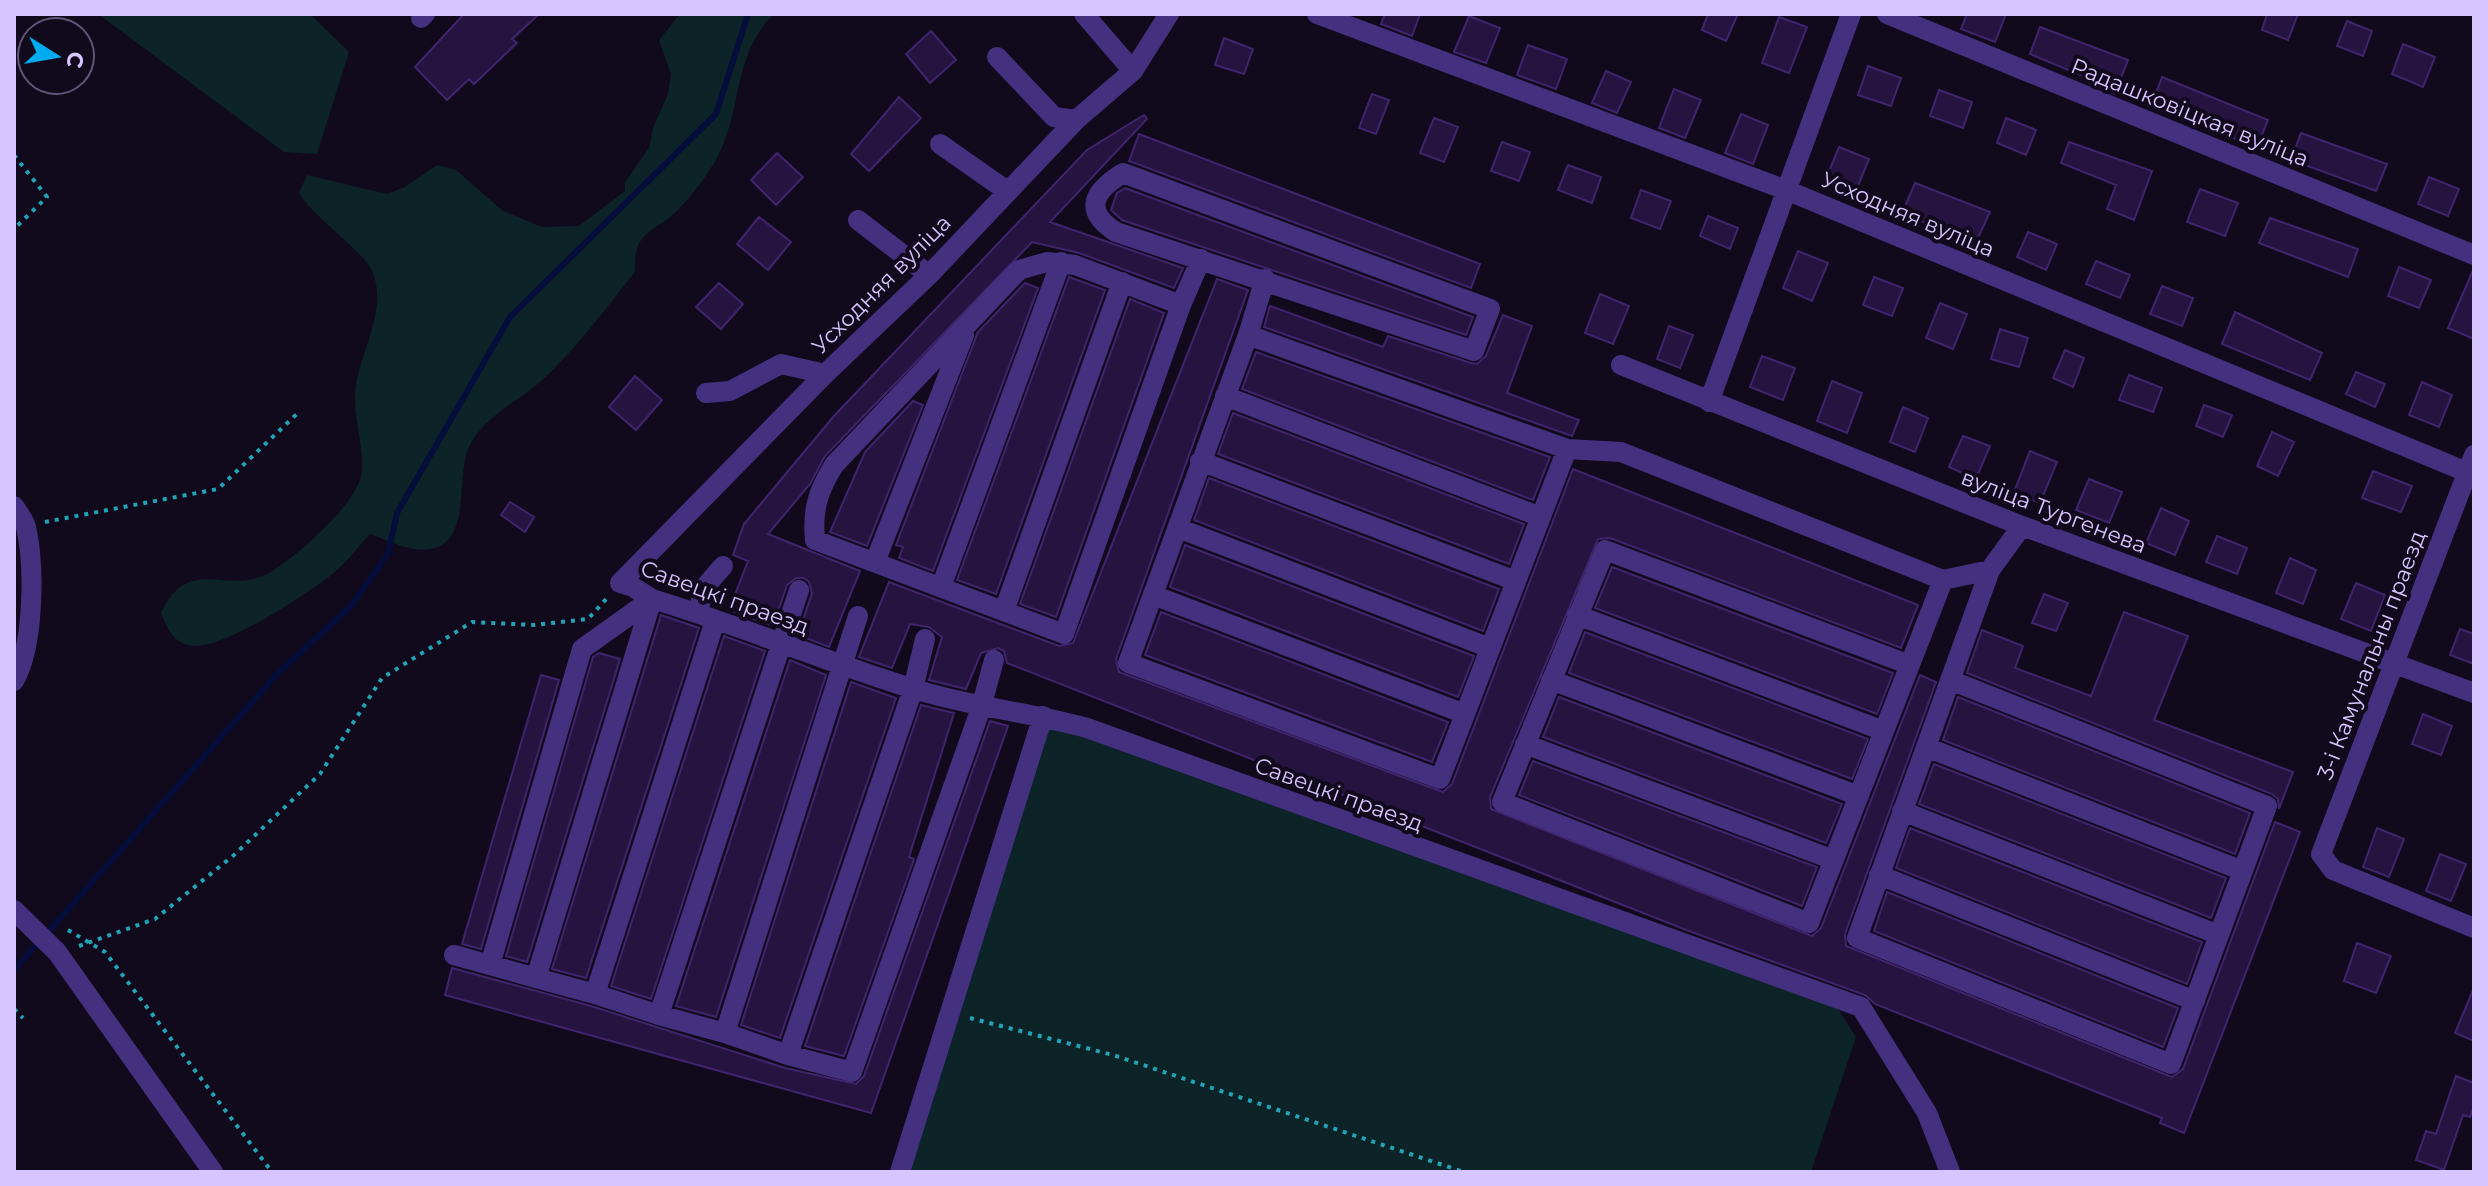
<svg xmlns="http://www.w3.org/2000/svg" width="2488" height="1186" viewBox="0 0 2488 1186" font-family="Montserrat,sans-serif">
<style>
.green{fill:#0c2327}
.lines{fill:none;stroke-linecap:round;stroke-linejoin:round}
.stream{stroke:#050e3b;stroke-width:6}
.building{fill:#25143f;stroke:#40246d;stroke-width:2}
.path{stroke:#23a3b6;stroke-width:4;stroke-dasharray:4 6;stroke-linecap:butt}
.minor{stroke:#433180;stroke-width:20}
.labels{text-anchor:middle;stroke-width:8;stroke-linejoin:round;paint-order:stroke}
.street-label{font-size:22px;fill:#d7c5ff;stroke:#110a1d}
</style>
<rect width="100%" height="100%" fill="#110a1d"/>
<path class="green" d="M 98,14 L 310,14 L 349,52 L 317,154 L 284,152 Z
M 680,14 L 774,14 C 733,53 743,107 718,156 C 709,173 691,197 677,211 C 652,234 633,231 635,272 C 605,309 575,351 539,383 C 515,403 481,419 468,449 C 457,477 469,531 440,546 C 417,557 392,541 370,534 C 356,549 343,567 326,579 C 301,597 217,654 188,645 C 172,641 167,627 161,613 C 190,552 228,598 271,572 C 297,556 361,501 362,470 C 364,442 351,412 356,385 C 362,348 387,311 373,273 C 366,253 315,219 299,193 L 307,175 L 387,194 L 405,187 L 437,165 L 456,170 L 503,211 L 542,227 L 579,226 L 625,191 L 625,182 L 649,148 L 653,128 L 668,94 L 671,74 L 659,40 Z
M 1049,725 L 1838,1009 L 1856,1037 L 1811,1172 L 908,1172 Z"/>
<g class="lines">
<path class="stream" d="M 14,970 L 278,673 L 351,606 L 388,554 L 397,513 L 510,317 L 716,114 L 748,14"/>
</g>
<path class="building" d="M 464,14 L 539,14 L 512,39 L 517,43 L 474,84 L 469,79 L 447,100 L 415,67 Z
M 1385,14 L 1420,14 L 1412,36 L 1381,24 Z
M 1708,14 L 1738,14 L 1726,41 L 1702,30 Z
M 1967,14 L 2006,14 L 1995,42 L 1961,29 Z
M 2267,14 L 2298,14 L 2288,40 L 2262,30 Z
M 1469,16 L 1500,28 L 1486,63 L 1454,52 Z
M 1779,17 L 1807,27 L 1789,73 L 1762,63 Z
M 2347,21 L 2372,31 L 2363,56 L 2337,46 Z
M 2040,27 L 2128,60 L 2115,94 L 2089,83 L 2090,79 L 2030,54 Z
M 931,31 L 956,60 L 930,83 L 906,54 Z
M 1224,38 L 1253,49 L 1244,74 L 1215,65 Z
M 2403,44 L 2435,57 L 2423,87 L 2392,74 Z
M 1528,45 L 1567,59 L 1556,89 L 1517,75 Z
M 1868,66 L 1901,78 L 1891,106 L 1858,95 Z
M 1606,71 L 1631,82 L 1617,113 L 1592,103 Z
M 2162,77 L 2268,120 L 2257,147 L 2151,107 Z
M 1674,89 L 1701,100 L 1685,138 L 1659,128 Z
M 1939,90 L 1972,102 L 1963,128 L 1930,116 Z
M 1372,94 L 1389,100 L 1376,134 L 1359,128 Z
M 899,97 L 921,118 L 869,171 L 851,154 Z
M 1741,114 L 1768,125 L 1753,164 L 1725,153 Z
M 1144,115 L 1147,119 L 1050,222 L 1183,268 L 1174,288 L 1079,253 L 1032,242 L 825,456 L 810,484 L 768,534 L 860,571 L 829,647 L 798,635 L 812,593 L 809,582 L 804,578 L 796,578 L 787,585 L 773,626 L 729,610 L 748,561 L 733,555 L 744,524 L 834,416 L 1087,150 Z
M 1434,118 L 1458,127 L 1444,162 L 1420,153 Z
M 2006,118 L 2036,130 L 2026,155 L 1997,143 Z
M 2301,133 L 2387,164 L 2376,191 L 2291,160 Z
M 1139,134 L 1480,264 L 1471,288 L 1129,161 Z
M 1502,142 L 1530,152 L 1519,181 L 1491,171 Z
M 2069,142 L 2152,171 L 2134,220 L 2107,209 L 2116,185 L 2061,163 Z
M 1839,147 L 1869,159 L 1855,193 L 1825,181 Z
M 777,153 L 803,177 L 776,205 L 751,180 Z
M 1568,165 L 1601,177 L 1592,203 L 1558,190 Z
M 2429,177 L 2459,189 L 2448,216 L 2418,204 Z
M 1915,183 L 1990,212 L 1972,251 L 1946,240 L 1948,233 L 1902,213 Z
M 1125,188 L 1473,317 L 1466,335 L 1122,220 L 1111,210 L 1117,193 Z
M 2200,189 L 2238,203 L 2225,236 L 2187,222 Z
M 1641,190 L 1671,201 L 1660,229 L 1631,218 Z
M 1708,216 L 1738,228 L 1730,249 L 1700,236 Z
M 759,217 L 791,242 L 768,270 L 737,244 Z
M 2270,218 L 2358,249 L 2348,277 L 2259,243 Z
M 2028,232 L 2057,244 L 2046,270 L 2017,257 Z
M 1798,251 L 1828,263 L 1812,301 L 1783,288 Z
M 2096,261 L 2130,275 L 2120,298 L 2086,284 Z
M 2399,267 L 2431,280 L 2419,308 L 2388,296 Z
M 2474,268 L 2474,339 L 2448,328 Z
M 1069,277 L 1105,290 L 996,594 L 957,580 Z
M 1874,277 L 1903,288 L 1892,316 L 1863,305 Z
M 1217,279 L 1248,290 L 1116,659 L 1119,672 L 1443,792 L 1452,784 L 1573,469 L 1918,605 L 1901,648 L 1610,538 L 1598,539 L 1490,797 L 1491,809 L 1812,936 L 1821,928 L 1920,675 L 1936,682 L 1845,934 L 1846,946 L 2172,1077 L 2183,1069 L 2275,822 L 2300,832 L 2184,1133 L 2160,1123 L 2162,1118 L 1875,1004 L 1865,995 L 1689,931 L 1007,663 L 1004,651 L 998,648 L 981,653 L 966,689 L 929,680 L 942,637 L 929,627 L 910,624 L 892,668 L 859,657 L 889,582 L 1059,646 L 1073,643 Z
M 719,283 L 743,304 L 721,329 L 696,307 Z
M 1025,283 L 1038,288 L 933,571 L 899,558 L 903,547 L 896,545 L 978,332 Z
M 2162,286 L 2193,298 L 2182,326 L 2150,314 Z
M 1600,294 L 1629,306 L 1613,344 L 1585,333 Z
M 1130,299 L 1164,313 L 1056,617 L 1020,604 Z
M 1940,303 L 1967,314 L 1953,349 L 1926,338 Z
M 1270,306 L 1383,347 L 1388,336 L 1471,363 L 1477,364 L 1486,356 L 1503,315 L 1532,326 L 1507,393 L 1579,420 L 1572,436 L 1264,327 Z
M 2235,312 L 2322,353 L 2310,380 L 2222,344 Z
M 1669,326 L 1693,335 L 1680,368 L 1657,359 Z
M 2000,329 L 2028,338 L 2019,367 L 1991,359 Z
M 2065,350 L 2084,358 L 2073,387 L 2053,378 Z
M 1256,352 L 1550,457 L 1533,500 L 1242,389 Z
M 1762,356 L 1795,368 L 1783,400 L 1750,387 Z
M 2356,372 L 2385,384 L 2375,407 L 2346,394 Z
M 2129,375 L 2162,388 L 2153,412 L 2119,400 Z
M 635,376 L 662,400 L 636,430 L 609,407 Z
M 1832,381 L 1862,393 L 1847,433 L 1817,421 Z
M 2422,382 L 2452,395 L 2439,427 L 2409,415 Z
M 913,401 L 923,405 L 867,546 L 830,532 L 865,452 Z
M 2204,405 L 2232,415 L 2223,437 L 2196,426 Z
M 1903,407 L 1928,418 L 1915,452 L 1890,442 Z
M 1233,413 L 1524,524 L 1509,564 L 1218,454 Z
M 2272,432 L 2294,442 L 2278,476 L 2257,466 Z
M 1963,436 L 1990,446 L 1976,479 L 1949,467 Z
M 2030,451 L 2057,462 L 2040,503 L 2014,492 Z
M 2373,471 L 2412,486 L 2401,512 L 2362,498 Z
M 1209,478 L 1499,589 L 1483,631 L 1194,520 Z
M 2089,479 L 2122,492 L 2109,523 L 2076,510 Z
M 510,502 L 534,517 L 525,532 L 501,515 Z
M 2161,508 L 2189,521 L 2175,555 L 2146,543 Z
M 2217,536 L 2247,548 L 2237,574 L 2206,562 Z
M 1185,545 L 1474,656 L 1458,697 L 1170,587 Z
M 2290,558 L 2316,570 L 2303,604 L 2276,593 Z
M 1612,567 L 1893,673 L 1877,714 L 1595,608 Z
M 2356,583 L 2385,595 L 2371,631 L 2341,619 Z
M 2044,594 L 2068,603 L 2056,631 L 2032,623 Z
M 1161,612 L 1448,722 L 1432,762 L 1145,655 Z
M 2124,612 L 2188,636 L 2154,720 L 2293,772 L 2279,809 L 2278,799 L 2272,794 L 1967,673 L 1982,630 L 2023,646 L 2015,668 L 2091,696 Z
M 661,615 L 699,628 L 586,978 L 552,969 Z
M 2460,629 L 2474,634 L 2474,664 L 2450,655 Z
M 1585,632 L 1868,739 L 1852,779 L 1569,673 Z
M 724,636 L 765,651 L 651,999 L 611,986 Z
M 599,653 L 620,659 L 527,962 L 506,956 L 593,657 Z
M 790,660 L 826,675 L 716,1017 L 676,1006 Z
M 541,675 L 559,680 L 481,949 L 462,944 Z
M 851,682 L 896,698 L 780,1038 L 741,1025 Z
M 1559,697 L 1842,804 L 1826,843 L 1543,737 Z
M 1958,697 L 2250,813 L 2235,854 L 1943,740 Z
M 921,705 L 954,713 L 909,857 L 914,859 L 844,1056 L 805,1046 Z
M 2423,714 L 2452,726 L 2441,755 L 2412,744 Z
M 990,721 L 1008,726 L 871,1113 L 445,995 L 452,968 L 591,1006 L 785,1068 L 856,1084 L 864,1076 Z
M 1533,761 L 1817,867 L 1802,906 L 1519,795 Z
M 1934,764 L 2226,878 L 2211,918 L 1919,804 Z
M 1910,828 L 2202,942 L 2187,984 L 1896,868 Z
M 2377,828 L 2404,839 L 2389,877 L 2363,867 Z
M 2440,854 L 2466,864 L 2451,901 L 2426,891 Z
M 1887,892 L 2178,1008 L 2163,1047 L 1874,931 Z
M 2357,943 L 2391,956 L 2376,993 L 2344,981 Z
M 2474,988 L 2474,1041 L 2455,1033 Z
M 2456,1076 L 2474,1083 L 2474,1107 L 2470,1117 L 2463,1115 L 2444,1170 L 2416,1160 L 2426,1131 L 2436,1134 Z"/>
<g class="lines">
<path class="path" d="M 14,155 L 47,197 L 14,229
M 45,522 L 218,489 L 300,411
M 68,930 L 105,952 L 272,1172
M 79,946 L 155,919 L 234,855 L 320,774 L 382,678 L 472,622 L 534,625 L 588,619 L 608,597
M 14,1009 L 23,1018
M 970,1018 L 1113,1055 L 1464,1172"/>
<path class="minor" d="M 1084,14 L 1133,71
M 1317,14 L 1786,190 L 2474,475
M 1887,14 L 2474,255
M 421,18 L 425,14
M 997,57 L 1054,117 L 1076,120
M 940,144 L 1007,191
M 1123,173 L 1490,309 L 1474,351 L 1116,232 C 1082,210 1094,191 1123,173 Z
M 858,220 L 929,275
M 1181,305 L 1075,265 L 1047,262 L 1019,270 L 834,465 C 818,491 812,510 815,540 L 1064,634 L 1181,305 L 1201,259
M 1248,335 L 1265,279
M 1621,365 L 2022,526 L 2474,693
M 706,393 L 730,391 L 781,364 L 825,374
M 1225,396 L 1541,517
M 1709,402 L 1851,14
M 1567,449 L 1440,779 L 1128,663 L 1248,335 L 1567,449 L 1621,452 L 1943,580
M 2474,455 L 2321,854 L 2333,870 L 2474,928
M 1200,461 L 1516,581
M 14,506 C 18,512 24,520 26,527 C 35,567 34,647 14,681
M 1178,528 L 1490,648
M 875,562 L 964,335
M 620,583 L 633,587 L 652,599 C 740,625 826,662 914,689 C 971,707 1029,712 1087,728 L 1861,1007 L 1927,1113 L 1950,1172
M 620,583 L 825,374 L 929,275 L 1076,120 L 1133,71 L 1169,14
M 941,587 L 1061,262
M 1153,595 L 1465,714
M 1004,611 L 1122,282
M 698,612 L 704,588 L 723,566
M 1577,615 L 1884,731
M 858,616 L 725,1033 L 788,1055 L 852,1072 L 981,708 L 994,660
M 1910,665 L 1605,550 L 1502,802 L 1809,923 C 1854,809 1899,695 1943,580 L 1990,570 L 2022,526
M 1551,680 L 1859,796
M 1950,680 L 2267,806 L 2171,1064 L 1857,938 L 1990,570
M 1525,744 L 1834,860
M 1926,747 L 2243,871
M 1902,811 L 2219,935
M 1879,875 L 2195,1001
M 14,910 L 57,952 L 213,1172
M 454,955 L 536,978
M 490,965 L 582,649 L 652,599
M 595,994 L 536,978 L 652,599
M 659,1015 L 595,994 L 715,621
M 725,1033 L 659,1015 L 799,590
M 788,1055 L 913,689 L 925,639
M 900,1172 L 1043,716"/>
</g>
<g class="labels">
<g class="street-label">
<text transform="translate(2190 112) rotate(22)" y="8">Радашковіцкая вуліца</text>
<text transform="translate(1908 214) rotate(23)" y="8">Усходняя вуліца</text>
<text transform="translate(881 284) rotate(-45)" y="8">Усходняя вуліца</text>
<text transform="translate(2054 511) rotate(21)" y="8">вуліца Тургенева</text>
<text transform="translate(725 597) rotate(20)" y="8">Савецкі праезд</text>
<text transform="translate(2371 655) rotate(-69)" y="8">3-і Камунальны праезд</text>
<text transform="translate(1339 794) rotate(20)" y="8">Савецкі праезд</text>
</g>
</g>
<rect width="2488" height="1186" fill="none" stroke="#d7c5ff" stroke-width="32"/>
<g transform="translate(56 56) rotate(101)"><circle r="38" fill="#110a1d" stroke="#605577" stroke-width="2"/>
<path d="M0-6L14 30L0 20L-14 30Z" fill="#00abf0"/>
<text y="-12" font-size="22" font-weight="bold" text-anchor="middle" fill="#d7c5ff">С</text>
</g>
</svg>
